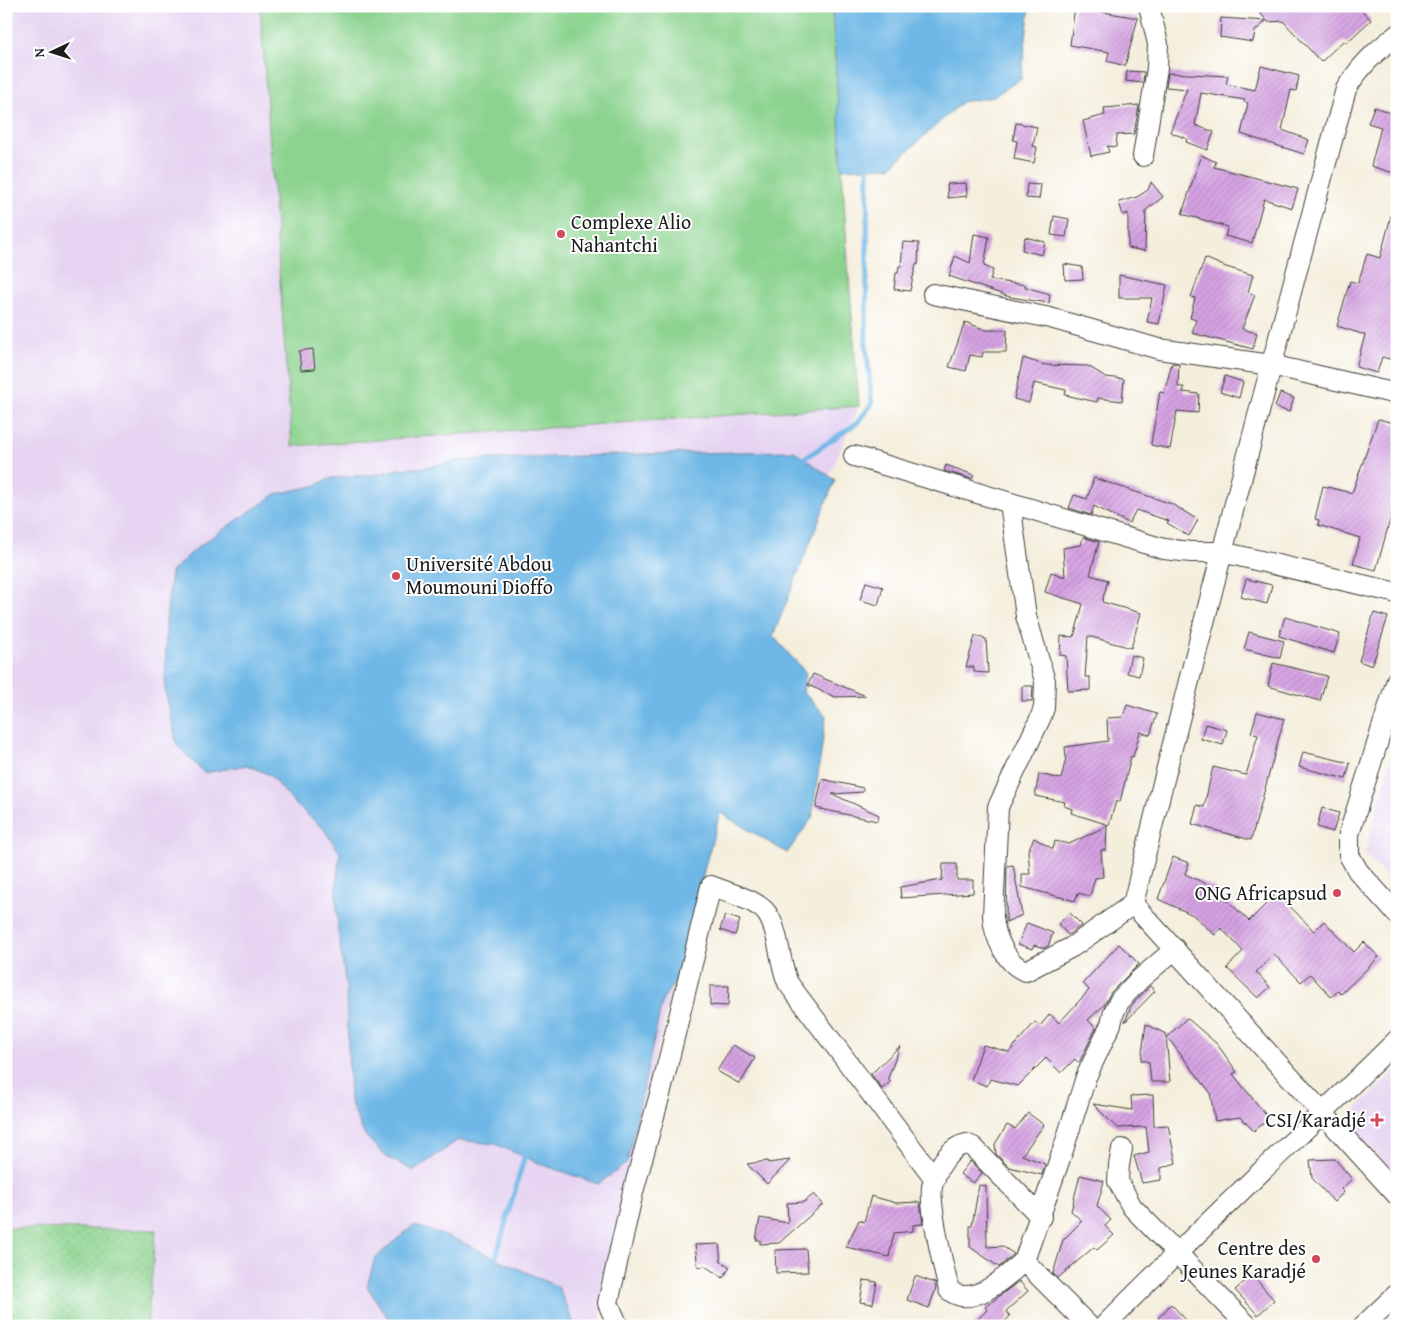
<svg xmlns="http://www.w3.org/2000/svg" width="1403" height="1332" viewBox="0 0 1403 1332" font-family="'Gentium Book Plus',serif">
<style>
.built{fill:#e5d3f1}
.grass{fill:url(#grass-dots);stroke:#547855}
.pitch{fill:#8bd38e;stroke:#547855}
.water{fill:#6eb7e6;stroke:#456a81}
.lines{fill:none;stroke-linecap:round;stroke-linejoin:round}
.stream{stroke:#6eb7e6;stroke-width:5}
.building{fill:url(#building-hatch)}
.minor-casing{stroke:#3c3c39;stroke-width:22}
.minor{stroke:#fff;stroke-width:20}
.poi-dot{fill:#d1495b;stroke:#fff;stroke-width:2}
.labels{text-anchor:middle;stroke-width:4;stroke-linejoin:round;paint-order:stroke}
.poi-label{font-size:20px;fill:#1c1c1c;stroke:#fff;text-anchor:end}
</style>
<defs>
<pattern id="grass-dots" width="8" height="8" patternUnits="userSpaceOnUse" patternTransform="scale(1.25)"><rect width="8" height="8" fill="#8bd38e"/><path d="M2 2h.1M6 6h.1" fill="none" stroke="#77b57a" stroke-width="1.8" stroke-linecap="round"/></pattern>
<pattern id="building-hatch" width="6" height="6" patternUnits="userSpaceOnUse" patternTransform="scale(1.25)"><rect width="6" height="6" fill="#d5a2e2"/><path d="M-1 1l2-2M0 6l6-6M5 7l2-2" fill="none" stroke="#b68bc1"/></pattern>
</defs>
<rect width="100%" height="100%" fill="#fff"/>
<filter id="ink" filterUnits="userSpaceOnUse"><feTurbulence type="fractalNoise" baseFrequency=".02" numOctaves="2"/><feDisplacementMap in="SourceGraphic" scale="10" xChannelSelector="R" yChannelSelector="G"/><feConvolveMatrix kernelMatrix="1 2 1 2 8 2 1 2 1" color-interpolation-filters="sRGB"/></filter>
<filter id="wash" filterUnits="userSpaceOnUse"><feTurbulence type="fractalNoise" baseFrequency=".0096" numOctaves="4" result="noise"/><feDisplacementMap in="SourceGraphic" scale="20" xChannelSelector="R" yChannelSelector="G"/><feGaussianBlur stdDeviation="1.12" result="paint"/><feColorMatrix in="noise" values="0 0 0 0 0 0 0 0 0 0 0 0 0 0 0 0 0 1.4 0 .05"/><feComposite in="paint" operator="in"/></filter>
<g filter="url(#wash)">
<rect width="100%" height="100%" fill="#f4eedc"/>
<path class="built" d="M 6,6 L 862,6 L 837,90 L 859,406 L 739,687 L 608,1268 L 600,1326 L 6,1326 Z
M 1397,733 L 1397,888 L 1365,854 Z
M 1397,1069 L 1397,1175 L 1357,1133 L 1357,1108 Z"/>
<path class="grass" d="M 6,1228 L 156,1230 L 147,1326 L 6,1326 Z"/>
<path class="pitch" d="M 260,6 L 832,6 L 848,266 L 859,406 L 292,446 Z"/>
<path class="water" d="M 832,6 L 1030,6 L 1021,79 L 993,97 L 962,102 L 890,167 L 842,169 Z
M 794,451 L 835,480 L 773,636 L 806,673 L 803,692 L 826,716 L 812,818 L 787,853 L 720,813 L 705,866 L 684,971 L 663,998 L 627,1163 L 598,1184 L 543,1165 L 495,1144 L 458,1140 L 414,1171 L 385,1156 L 364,1134 L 350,1101 L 346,986 L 338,932 L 336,890 L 340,853 L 324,829 L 294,803 L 270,775 L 247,765 L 204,773 L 177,745 L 165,689 L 166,621 L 171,572 L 199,546 L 276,494 L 314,486 L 331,478 L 379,474 L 398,469 L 426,467 L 463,460 L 644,454 Z
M 414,1225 L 457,1240 L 558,1287 L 575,1326 L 393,1326 L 367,1286 L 375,1258 Z"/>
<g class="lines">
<path class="stream" d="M 799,462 L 857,423 L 872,404 L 866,343 L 868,162
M 494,1264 L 526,1151"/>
</g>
<g id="blocks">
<path class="building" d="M 1075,6 L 1092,6 L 1092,10 L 1138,18 L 1125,66 L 1107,61 L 1109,52 L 1070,45 Z
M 1254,6 L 1358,6 L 1371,20 L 1346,43 L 1343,41 L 1321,62 L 1283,21 L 1268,22 Z
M 1221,18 L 1266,21 L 1255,31 L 1253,42 L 1220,37 Z
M 1261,66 L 1299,76 L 1296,91 L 1291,90 L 1282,130 L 1309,140 L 1304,154 L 1241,134 L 1248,103 L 1244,102 L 1245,100 L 1201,93 L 1195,125 L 1214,132 L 1207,150 L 1186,142 L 1187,139 L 1170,132 L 1187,89 L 1166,87 L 1168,73 L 1228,76 L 1226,84 L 1255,90 Z
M 1127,71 L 1144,72 L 1143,83 L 1126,81 Z
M 1139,105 L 1134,134 L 1117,135 L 1116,147 L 1107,146 L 1109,152 L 1091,156 L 1083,121 L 1105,115 L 1104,108 Z
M 1374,107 L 1397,115 L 1397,125 L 1391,143 L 1397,144 L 1397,174 L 1371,166 L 1381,127 L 1368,123 Z
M 1016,123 L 1037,127 L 1033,146 L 1037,147 L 1034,163 L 1014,159 L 1017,141 L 1013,140 Z
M 1201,155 L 1216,162 L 1214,167 L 1298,189 L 1292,208 L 1264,199 L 1252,243 L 1225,236 L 1228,227 L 1182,214 Z
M 1151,182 L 1163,197 L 1146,210 L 1145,251 L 1128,248 L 1128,213 L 1123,215 L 1119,202 L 1137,197 L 1148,190 Z
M 966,183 L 967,196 L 948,198 L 947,184 Z
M 1027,184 L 1041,185 L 1039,199 L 1026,198 Z
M 1392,212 L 1397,213 L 1397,361 L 1382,357 L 1377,373 L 1356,367 L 1365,335 L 1337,326 L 1350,281 L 1358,283 L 1367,254 L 1380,258 Z
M 1054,216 L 1069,219 L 1066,237 L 1051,235 Z
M 974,234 L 989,237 L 984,266 L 993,270 L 990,280 L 1026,285 L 1025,287 L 1050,294 L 1049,303 L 1010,297 L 949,276 L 955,256 L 970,263 Z
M 1025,237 L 1045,242 L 1042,255 L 1022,250 Z
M 903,242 L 919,243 L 918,265 L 916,264 L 910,291 L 894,289 L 896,273 L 898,273 L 899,266 L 901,266 Z
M 1205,258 L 1226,267 L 1253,275 L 1248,292 L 1255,295 L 1242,329 L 1257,333 L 1253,349 L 1192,333 L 1196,320 L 1190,318 L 1195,298 L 1191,297 Z
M 1064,264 L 1082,267 L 1083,279 L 1065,280 Z
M 1119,275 L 1167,285 L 1159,324 L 1147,322 L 1152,298 L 1119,298 Z
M 965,322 L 986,330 L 1007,330 L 1006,352 L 983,352 L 982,357 L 970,355 L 966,371 L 949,367 Z
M 313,349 L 315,369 L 301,370 L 299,351 Z
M 1023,358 L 1045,365 L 1088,366 L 1106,377 L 1124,379 L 1122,401 L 1098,398 L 1097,402 L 1065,395 L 1066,390 L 1034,383 L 1029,403 L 1014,399 Z
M 1172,363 L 1179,364 L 1178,387 L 1184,387 L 1183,392 L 1199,394 L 1198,413 L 1177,411 L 1170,449 L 1151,445 L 1151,443 L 1160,392 L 1164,393 Z
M 1225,376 L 1243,382 L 1239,398 L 1220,392 Z
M 1280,393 L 1294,398 L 1289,412 L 1275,407 Z
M 1378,419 L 1397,424 L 1397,495 L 1376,570 L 1353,564 L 1360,538 L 1318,525 L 1319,520 L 1315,519 L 1323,486 L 1352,493 Z
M 946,465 L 974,475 L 972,479 L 944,471 Z
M 1094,478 L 1172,504 L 1198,520 L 1189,536 L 1167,523 L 1169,521 L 1136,510 L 1129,523 L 1094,506 L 1091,515 L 1069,508 L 1074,495 L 1087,499 Z
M 1083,537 L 1099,542 L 1090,575 L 1108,580 L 1102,602 L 1141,613 L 1131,648 L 1088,636 L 1085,677 L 1090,677 L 1090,690 L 1068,691 L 1066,656 L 1060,655 L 1061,636 L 1074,637 L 1083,604 L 1045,592 L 1051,572 L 1065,577 L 1063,548 L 1081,545 Z
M 1246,579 L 1272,585 L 1267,604 L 1241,597 Z
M 866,582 L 883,587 L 878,605 L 860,600 Z
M 1374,613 L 1388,617 L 1372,666 L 1359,661 Z
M 1285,617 L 1340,634 L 1334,653 L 1279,636 Z
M 1249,632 L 1284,641 L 1280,658 L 1244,649 Z
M 975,636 L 986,639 L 988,673 L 974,672 L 974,667 L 966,667 Z
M 1131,655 L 1143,658 L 1139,676 L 1127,673 Z
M 1273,663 L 1327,676 L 1320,701 L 1268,686 Z
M 813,674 L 866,696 L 835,697 L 808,685 Z
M 1022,686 L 1033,686 L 1032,701 L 1022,701 Z
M 1127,705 L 1157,714 L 1150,735 L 1140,732 L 1133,757 L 1131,756 L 1120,802 L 1116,801 L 1109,825 L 1071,813 L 1072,809 L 1064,806 L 1065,802 L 1035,796 L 1039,774 L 1061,779 L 1066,758 L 1065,747 L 1108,741 L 1107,718 L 1123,717 Z
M 1257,712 L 1284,719 L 1251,840 L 1192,824 L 1197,805 L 1204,807 L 1213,767 L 1246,775 L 1258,735 L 1251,733 Z
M 1205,724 L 1227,730 L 1223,745 L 1201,739 Z
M 1303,752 L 1350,763 L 1346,779 L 1299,767 Z
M 822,779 L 863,788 L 863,792 L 832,794 L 879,815 L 877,821 L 816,808 Z
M 1322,808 L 1339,813 L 1333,832 L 1317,827 Z
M 1107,826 L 1106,850 L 1101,850 L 1103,877 L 1095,878 L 1090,896 L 1078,893 L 1075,901 L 1022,887 L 1022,874 L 1030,874 L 1028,850 L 1034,838 L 1053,849 L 1055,841 L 1069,844 Z
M 1173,857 L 1189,863 L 1185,874 L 1213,887 L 1249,921 L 1277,893 L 1314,931 L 1324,921 L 1354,952 L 1364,942 L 1379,957 L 1341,994 L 1338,991 L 1331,997 L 1310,974 L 1301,982 L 1274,954 L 1256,972 L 1270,987 L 1258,998 L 1227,968 L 1243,951 L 1221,928 L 1215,935 L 1193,915 L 1158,899 Z
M 943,864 L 957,864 L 957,880 L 973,880 L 973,893 L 901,898 L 900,887 L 942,880 Z
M 1013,865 L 1022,915 L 1006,922 L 1007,866 Z
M 1070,913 L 1082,925 L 1068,935 L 1058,924 Z
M 725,915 L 740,920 L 735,935 L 720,930 Z
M 1027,923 L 1053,933 L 1048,946 L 1044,948 L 1034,945 L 1032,949 L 1018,944 Z
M 1119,944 L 1139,964 L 1111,992 L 1104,1005 L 1088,1020 L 1096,1028 L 1079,1063 L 1075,1059 L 1061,1073 L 1046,1058 L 1018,1086 L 990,1079 L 987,1086 L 971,1080 L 983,1045 L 1009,1052 L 1035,1022 L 1040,1026 L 1050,1014 L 1059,1023 L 1089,990 L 1083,983 Z
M 710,986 L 729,986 L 728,1006 L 710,1005 Z
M 1150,986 L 1155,991 L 1125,1022 L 1131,1006 Z
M 1187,1018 L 1217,1044 L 1237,1072 L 1233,1074 L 1269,1119 L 1254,1131 L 1240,1117 L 1215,1121 L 1210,1092 L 1167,1037 Z
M 1146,1024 L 1166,1034 L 1170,1082 L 1151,1082 L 1149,1062 L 1141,1060 Z
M 733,1045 L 755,1058 L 740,1084 L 717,1071 Z
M 900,1046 L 888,1078 L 891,1081 L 882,1089 L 871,1074 Z
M 1153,1095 L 1154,1126 L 1168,1125 L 1176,1163 L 1161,1168 L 1161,1180 L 1142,1183 L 1134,1156 L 1149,1152 L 1146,1127 L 1117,1128 L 1093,1104 L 1132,1110 L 1131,1096 Z
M 1028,1113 L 1044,1125 L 1022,1155 L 1045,1164 L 1042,1175 L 1009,1167 L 996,1154 L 995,1144 L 1007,1125 L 1015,1129 Z
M 1335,1159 L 1352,1179 L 1341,1189 L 1344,1192 L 1334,1202 L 1312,1178 L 1310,1160 Z
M 790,1160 L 767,1184 L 747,1164 L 768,1161 L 768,1163 Z
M 970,1161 L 982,1173 L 973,1183 L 960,1174 Z
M 1080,1175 L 1104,1181 L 1097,1206 L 1111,1220 L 1105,1226 L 1114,1235 L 1097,1250 L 1094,1247 L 1058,1278 L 1053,1274 L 1063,1240 L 1082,1221 L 1071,1211 Z
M 979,1185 L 986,1186 L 987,1247 L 1002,1246 L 1014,1254 L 999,1267 L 970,1247 L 970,1226 L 972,1226 Z
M 814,1194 L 823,1204 L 779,1243 L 760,1244 L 760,1240 L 756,1240 L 760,1218 L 788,1223 L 787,1203 L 804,1202 Z
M 871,1196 L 896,1203 L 920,1202 L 923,1224 L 913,1225 L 913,1231 L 894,1233 L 889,1257 L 846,1247 L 859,1220 L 864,1222 Z
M 719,1244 L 721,1261 L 730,1267 L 723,1278 L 705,1266 L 698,1267 L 695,1245 Z
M 806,1249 L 808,1272 L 776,1273 L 775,1250 Z
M 1252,1275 L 1274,1300 L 1258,1315 L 1235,1290 Z
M 915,1276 L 935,1283 L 936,1288 L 929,1308 L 907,1300 Z
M 864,1280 L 877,1282 L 873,1304 L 860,1302 Z
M 1019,1281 L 1028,1291 L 1006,1311 L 1010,1316 L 1001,1326 L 971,1326 L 987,1310 L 985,1307 Z
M 1171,1304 L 1192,1326 L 1166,1326 L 1158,1318 Z"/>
</g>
</g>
<g filter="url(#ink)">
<use href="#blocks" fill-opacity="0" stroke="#3c3c39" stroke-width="1"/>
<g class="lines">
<defs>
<path id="minor" d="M 1143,156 L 1157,68 L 1158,44 L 1149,6
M 933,294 L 1050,318 L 1159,349 L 1271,365 L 1397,394
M 854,456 L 1164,549 L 1191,552 L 1222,552 L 1397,593
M 1010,503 L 1026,616 L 1045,681 L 1044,708 L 1040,719 L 998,807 L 993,916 C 994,935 1006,965 1026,971 L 1072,947 L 1133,904 C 1200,631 1272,360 1346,89 C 1360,66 1376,51 1397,35
M 1397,680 L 1349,834 L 1349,855 L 1358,871 L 1397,914
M 1133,904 L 1397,1195
M 1122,1149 L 1119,1165 L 1118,1181 L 1132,1207 L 1248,1326
M 1024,1261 C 1007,1276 972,1310 949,1290 C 944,1270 929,1206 932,1187 C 935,1171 949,1147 966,1144 L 973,1147 L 1041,1217
M 618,1326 L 608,1303 L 633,1192 L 662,1087 L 711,886 C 728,893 751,898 764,910 C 779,925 779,963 788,983 L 935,1179
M 1089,1326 L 1024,1261 L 1064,1147 L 1086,1077 L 1111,1024 L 1114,1012 L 1120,1000 L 1139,980 L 1175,949
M 1104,1326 C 1200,1228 1300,1136 1397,1040
M 1363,1326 L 1397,1294"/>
</defs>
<use href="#minor" class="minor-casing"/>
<use href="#minor" class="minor"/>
</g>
</g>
<g class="poi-dot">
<circle cx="561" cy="234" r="5"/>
<circle cx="396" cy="576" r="5"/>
<circle cx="1337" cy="893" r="5"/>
<path d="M1374.5 1112.5h5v5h5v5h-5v5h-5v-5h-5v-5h5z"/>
<circle cx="1316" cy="1259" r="5"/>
</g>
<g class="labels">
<g class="poi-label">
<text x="571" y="229" text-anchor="start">Complexe Alio<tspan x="571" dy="23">Nahantchi</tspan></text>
<text x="406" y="571" text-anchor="start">Université Abdou<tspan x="406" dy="23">Moumouni Dioffo</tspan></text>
<text x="1327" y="900">ONG Africapsud</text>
<text x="1366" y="1127">CSI/Karadjé</text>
<text x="1306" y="1255">Centre des<tspan x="1306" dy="23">Jeunes Karadjé</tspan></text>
</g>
</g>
<rect width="1403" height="1332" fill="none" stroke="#fff" stroke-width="25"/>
<g transform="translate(52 52) rotate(266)" stroke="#ffffff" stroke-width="4" paint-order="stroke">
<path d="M0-4L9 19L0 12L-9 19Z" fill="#1c1c1c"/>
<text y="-8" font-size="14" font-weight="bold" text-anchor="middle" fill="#1c1c1c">N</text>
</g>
</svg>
